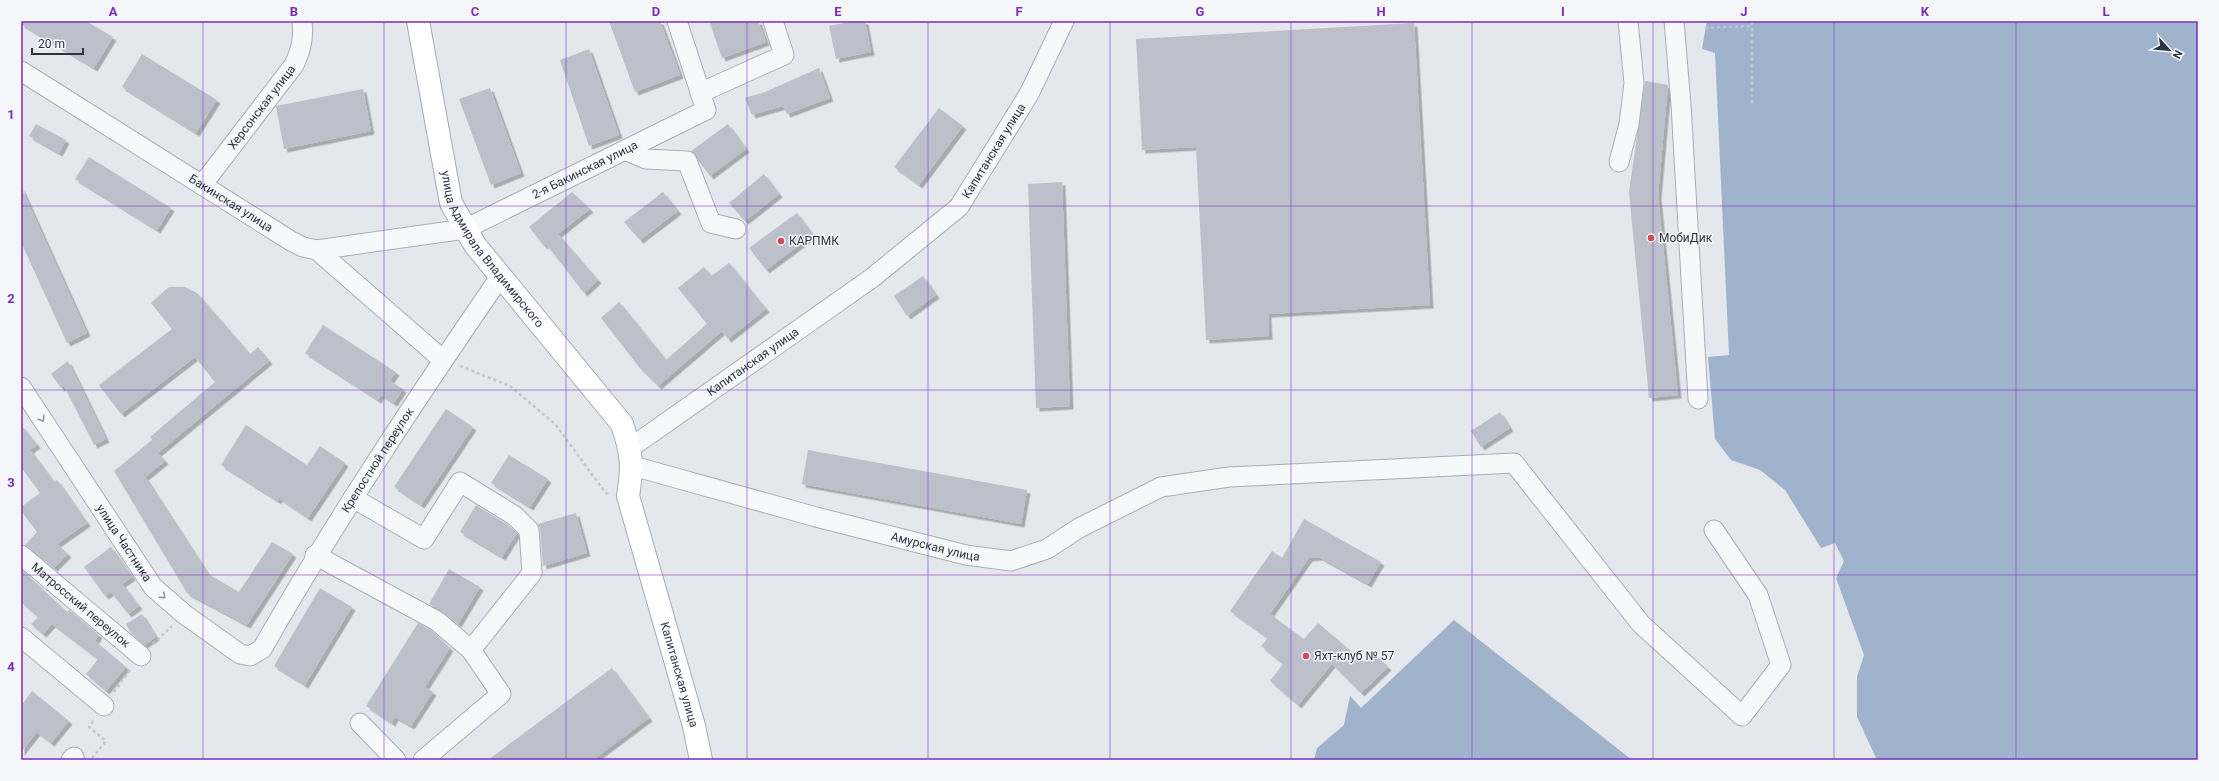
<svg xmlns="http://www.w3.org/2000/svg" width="2219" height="781" viewBox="0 0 2219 781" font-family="Roboto,sans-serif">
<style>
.water{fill:#9fb4cc}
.building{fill:#bbc0ca;filter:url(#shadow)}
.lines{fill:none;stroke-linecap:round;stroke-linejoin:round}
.minor-casing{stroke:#a9aeb7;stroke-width:21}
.major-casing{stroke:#a3abb8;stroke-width:24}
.path{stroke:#c2c5cb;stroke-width:2.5;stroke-dasharray:3 3;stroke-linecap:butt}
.minor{stroke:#f7f8fa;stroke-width:19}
.major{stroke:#fff;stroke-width:22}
.oneway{stroke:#9196a0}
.grid{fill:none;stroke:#7b2cbf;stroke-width:1;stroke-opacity:0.55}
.poi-dot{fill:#d1495b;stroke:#f4f6f9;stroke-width:1.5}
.labels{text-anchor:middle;stroke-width:3;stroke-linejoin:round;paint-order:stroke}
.street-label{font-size:12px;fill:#2b3445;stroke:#f4f6f9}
.poi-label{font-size:12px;fill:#2b3445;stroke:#f4f6f9;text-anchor:start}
.neatline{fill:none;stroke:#7b2cbf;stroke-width:1.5}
.grid-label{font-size:13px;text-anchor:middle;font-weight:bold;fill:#7b2cbf}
</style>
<defs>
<filter id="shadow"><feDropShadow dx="3.5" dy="3.5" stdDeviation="0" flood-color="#0004"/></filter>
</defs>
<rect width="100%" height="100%" fill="#e4e7ec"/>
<path class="water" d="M 1707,21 L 2198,21 L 2198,760 L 1877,760 L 1857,717 L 1857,677 L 1864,655 L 1836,578 L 1844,561 L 1835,543 L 1821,548 L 1785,490 L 1760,470 L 1731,460 L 1715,439 L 1708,357 L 1729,355 L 1715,53 L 1702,49 Z
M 1454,620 L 1632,760 L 1314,760 L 1317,748 L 1344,725 L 1350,696 L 1361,708 Z"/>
<path class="building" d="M 21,21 L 86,21 L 113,37 L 94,68 L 21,24 Z
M 609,21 L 660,21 L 680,75 L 635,92 Z
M 709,21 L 758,21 L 766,42 L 722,58 Z
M 855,21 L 865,21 L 871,52 L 836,59 L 829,26 Z
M 1414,23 L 1430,305 L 1268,314 L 1269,336 L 1206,340 L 1196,147 L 1142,150 L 1136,39 Z
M 589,49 L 619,135 L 589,146 L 560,60 Z
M 142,54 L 217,100 L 196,133 L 122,87 Z
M 819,68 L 830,98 L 787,114 L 783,106 L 752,115 L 745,98 L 765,92 Z
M 1645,81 L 1668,85 L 1658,195 L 1678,395 L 1649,398 L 1629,192 Z
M 490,88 L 521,173 L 491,185 L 459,99 Z
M 363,89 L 371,131 L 284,149 L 276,106 Z
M 939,108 L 963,126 L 919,185 L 894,167 Z
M 36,124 L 66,140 L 59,153 L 29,136 Z
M 728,124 L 746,149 L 710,176 L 691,151 Z
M 89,157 L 171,208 L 157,230 L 75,179 Z
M 764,174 L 779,194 L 745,221 L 729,203 Z
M 1062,182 L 1070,406 L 1036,408 L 1028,184 Z
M 21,187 L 87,333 L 67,343 L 21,242 Z
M 572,192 L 590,209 L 558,234 L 598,280 L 584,293 L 546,244 L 544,246 L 529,227 Z
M 663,192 L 678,211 L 640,240 L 624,222 Z
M 797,213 L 813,235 L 766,270 L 749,248 Z
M 729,263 L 766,309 L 728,339 L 722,331 L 658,386 L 639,367 L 601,318 L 619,302 L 666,360 L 707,324 L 678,288 L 704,267 L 711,276 Z
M 923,276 L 936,295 L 907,316 L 894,296 Z
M 169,287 L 185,287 L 197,293 L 250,354 L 258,347 L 269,361 L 158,453 L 165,461 L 145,477 L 208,574 L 239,592 L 272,542 L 293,554 L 247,625 L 187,593 L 114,471 L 152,440 L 150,437 L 215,382 L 195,357 L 121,414 L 99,385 L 172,329 L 151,303 Z
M 323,325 L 396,372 L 390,381 L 403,389 L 394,403 L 381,395 L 378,400 L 305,353 Z
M 68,361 L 106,439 L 94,445 L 64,386 L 61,388 L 51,374 Z
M 446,409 L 473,427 L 421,505 L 394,487 Z
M 1500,412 L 1510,428 L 1481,447 L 1471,431 Z
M 21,425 L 37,445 L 30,450 L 54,482 L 57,480 L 87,523 L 57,544 L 68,554 L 54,568 L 25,545 L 37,532 L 21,511 L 21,507 L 40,493 L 21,467 Z
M 246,425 L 307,465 L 320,446 L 345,463 L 308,518 L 279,498 L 278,501 L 221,465 Z
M 808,450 L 1027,490 L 1021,524 L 802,484 Z
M 509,455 L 548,479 L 530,507 L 491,483 Z
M 476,505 L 508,525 L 517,533 L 502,557 L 460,532 Z
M 576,513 L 587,553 L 543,566 L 540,529 L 538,524 Z
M 1304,519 L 1381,562 L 1368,584 L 1319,557 L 1309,558 L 1270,614 L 1304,639 L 1318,623 L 1364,662 L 1373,652 L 1388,667 L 1361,693 L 1332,664 L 1298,705 L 1270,681 L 1283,664 L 1261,646 L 1268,638 L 1230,611 L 1272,551 L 1282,558 Z
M 111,547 L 132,577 L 122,584 L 139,606 L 128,614 L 111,592 L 105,596 L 84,567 Z
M 21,569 L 67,612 L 69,610 L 99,635 L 95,641 L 126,667 L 106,691 L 86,674 L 98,659 L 52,624 L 43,634 L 31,624 L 38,617 L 21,602 Z
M 449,569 L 480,587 L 458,624 L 444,613 L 429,604 Z
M 320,588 L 352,607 L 305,685 L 274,666 Z
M 142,614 L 156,637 L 144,645 L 131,633 L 126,624 Z
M 418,623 L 431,630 L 450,648 L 425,687 L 433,692 L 411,726 L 395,717 L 392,723 L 366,706 Z
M 612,668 L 649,718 L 593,760 L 488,760 Z
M 32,691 L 69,721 L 51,743 L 37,732 L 21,752 L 21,706 Z"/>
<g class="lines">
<defs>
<g id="minor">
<path d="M 1674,21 L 1681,105 L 1698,399"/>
<path id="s1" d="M 21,71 L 291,241 L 303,247 L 317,250 L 465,229 L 706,110 L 677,21"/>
<path d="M 700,93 L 784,55 L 773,21"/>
<path d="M 625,150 L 646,159 L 687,161 L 711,223 L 736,229"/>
<path d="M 1619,162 L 1629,124 L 1634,83 L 1628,21"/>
<path id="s2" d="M 202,185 L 294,65 C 301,50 304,38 302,21"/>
<path d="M 317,250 L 443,360"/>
<path id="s3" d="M 21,387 L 153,587 L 184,614 L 240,654 L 250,656 L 262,649 C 335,521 417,398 500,277"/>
<path id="s4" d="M 630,448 L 872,278 L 959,207 L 1029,94 L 1064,21"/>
<path id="s5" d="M 633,466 L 816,517 L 966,555 L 1011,561 L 1047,549 L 1079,528 L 1161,487 L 1229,477 L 1514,463 L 1641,624 L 1742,716 L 1781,665 L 1758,595 L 1714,530"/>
<path d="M 353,498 L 424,539 L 460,482 L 515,516 L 529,530 L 532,573 L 471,650"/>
<path id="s6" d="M 21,555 L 141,656"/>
<path d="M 315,555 L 437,621 L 471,650 L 501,694 L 423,760"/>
<path d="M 21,637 L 104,706"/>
<path d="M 360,723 L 396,760"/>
<path d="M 71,760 L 74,757"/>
</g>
<g id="major">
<path id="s7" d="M 418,21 L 451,203 L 475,245 L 622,424 C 632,454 633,465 628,496 L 694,726 L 701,760"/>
</g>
</defs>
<use href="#minor" class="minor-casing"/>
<use href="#major" class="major-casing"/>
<path class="path" d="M 1705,28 L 1752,26
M 1752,103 L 1752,21
M 460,366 L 510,386 L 555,424 L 605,492 L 610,495
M 153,644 L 172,626
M 114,692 L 130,670
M 92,758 L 106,741 L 89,727 L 94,720"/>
<use href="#minor" class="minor"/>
<use href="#major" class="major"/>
</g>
<defs><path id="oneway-chevron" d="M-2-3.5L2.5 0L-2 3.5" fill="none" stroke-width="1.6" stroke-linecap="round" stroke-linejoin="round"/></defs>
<g class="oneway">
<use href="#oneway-chevron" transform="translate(42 419) rotate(57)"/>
<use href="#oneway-chevron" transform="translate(163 596) rotate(41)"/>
</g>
<path class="grid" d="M 203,21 L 203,760M 384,21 L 384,760M 566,21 L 566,760M 747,21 L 747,760M 928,21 L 928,760M 1110,21 L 1110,760M 1291,21 L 1291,760M 1472,21 L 1472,760M 1653,21 L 1653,760M 1834,21 L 1834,760M 2016,21 L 2016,760M 21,206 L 2198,206M 21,390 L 2198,390M 21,575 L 2198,575"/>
<g class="poi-dot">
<circle cx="1651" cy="238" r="4"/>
<circle cx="781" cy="241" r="4"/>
<circle cx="1306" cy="656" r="4"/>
</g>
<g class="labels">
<g class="street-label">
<text dy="4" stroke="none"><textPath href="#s2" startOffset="98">Херсонская улица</textPath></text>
<text dy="4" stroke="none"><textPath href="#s4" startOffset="474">Капитанская улица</textPath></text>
<text dy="4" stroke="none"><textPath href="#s1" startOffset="630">2-я Бакинская улица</textPath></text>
<text dy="4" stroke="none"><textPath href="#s1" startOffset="248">Бакинская улица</textPath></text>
<text dy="4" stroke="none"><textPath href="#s7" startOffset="245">улица Адмирала Владимирского</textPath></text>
<text dy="4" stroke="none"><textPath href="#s4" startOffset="150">Капитанская улица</textPath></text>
<text dy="4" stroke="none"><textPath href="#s3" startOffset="595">Крепостной переулок</textPath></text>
<text dy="4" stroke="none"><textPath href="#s3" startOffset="187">улица Частника</textPath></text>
<text dy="4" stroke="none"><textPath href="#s5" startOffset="313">Амурская улица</textPath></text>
<text dy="4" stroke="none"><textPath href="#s6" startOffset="78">Матросский переулок</textPath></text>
<text dy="4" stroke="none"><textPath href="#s7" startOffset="724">Капитанская улица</textPath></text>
</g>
<g class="poi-label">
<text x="1659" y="242">МобиДик</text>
<text x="789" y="245">КАРПМК</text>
<text x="1314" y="660">Яхт-клуб № 57</text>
</g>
</g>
<rect width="2219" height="781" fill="none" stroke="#f4f6f9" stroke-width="44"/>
<g transform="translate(2169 50) rotate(117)" stroke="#f4f6f9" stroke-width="3" paint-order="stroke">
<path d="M0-3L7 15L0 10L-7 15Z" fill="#2b3445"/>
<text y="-6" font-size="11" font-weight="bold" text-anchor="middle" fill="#2b3445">N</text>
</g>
<path d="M32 48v6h51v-6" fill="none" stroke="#2b3445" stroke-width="2"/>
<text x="38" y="48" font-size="12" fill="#2b3445" stroke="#f4f6f9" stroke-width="3" paint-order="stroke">20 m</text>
<rect x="22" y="22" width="2175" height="737" class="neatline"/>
<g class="grid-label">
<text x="113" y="16">A</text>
<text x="294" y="16">B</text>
<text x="475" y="16">C</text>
<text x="656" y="16">D</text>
<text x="838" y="16">E</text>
<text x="1019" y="16">F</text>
<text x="1200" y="16">G</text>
<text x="1381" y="16">H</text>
<text x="1563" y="16">I</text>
<text x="1744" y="16">J</text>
<text x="1925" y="16">K</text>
<text x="2106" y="16">L</text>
<text x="11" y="119">1</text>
<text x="11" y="303">2</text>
<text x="11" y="487">3</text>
<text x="11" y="671">4</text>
</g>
</svg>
